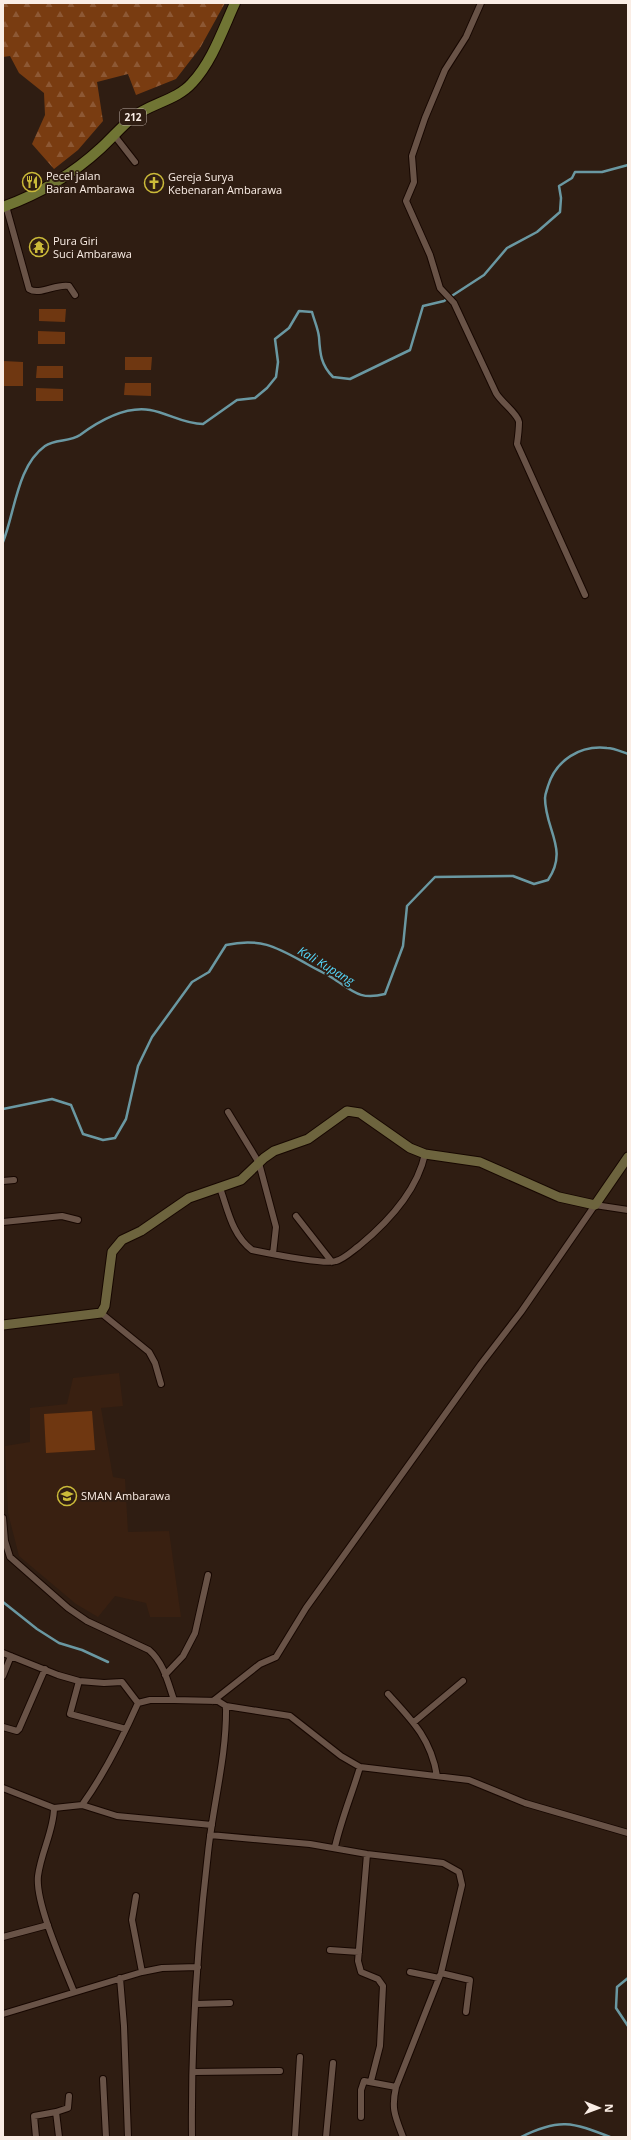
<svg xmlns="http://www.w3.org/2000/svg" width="631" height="2140" viewBox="0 0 631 2140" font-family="'Open Sans',sans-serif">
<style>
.built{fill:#392011}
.forest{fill:url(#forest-firs)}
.garden{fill:#6f3711}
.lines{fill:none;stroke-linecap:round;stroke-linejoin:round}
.stream{stroke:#6a98a2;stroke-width:2.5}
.street-casing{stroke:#170701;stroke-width:8}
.secondary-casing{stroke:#170701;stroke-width:11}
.primary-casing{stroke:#170701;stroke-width:12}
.street{stroke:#695347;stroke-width:6}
.secondary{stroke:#6d643e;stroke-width:9}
.primary{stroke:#707534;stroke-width:10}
.labels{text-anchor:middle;stroke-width:4;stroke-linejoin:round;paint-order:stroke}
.shield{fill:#2f1d12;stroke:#bdafa6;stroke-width:1}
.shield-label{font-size:10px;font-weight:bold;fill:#faede5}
.poi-label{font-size:11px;fill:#faede5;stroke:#2f1d12;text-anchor:start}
.water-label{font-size:12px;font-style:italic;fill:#54d9fd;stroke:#2f1d12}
</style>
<defs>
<pattern id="forest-firs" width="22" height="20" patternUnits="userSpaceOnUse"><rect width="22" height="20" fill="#793c11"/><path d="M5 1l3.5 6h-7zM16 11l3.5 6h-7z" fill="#8d5834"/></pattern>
</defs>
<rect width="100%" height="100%" fill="#2f1d12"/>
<path class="built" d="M 119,1373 L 123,1406 L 101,1408 L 113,1477 L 125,1479 L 128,1532 L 169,1531 L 181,1617 L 150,1617 L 146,1603 L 115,1596 L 98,1617 L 76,1604 L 19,1556 L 8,1513 L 5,1446 L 30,1442 L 30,1408 L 67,1404 L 73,1378 Z"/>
<path class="forest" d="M 3,3 L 225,3 L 200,48 L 176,79 L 136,95 L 128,74 L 97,82 L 103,121 L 78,150 L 54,169 L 32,144 L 45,115 L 44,93 L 19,73 L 10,56 L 3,57 Z"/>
<path class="garden" d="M 39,309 L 66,309 L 65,322 L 39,321 Z
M 38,331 L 65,332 L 65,344 L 38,344 Z
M 125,357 L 152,357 L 151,370 L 125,370 Z
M 3,361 L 23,362 L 23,386 L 3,386 Z
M 37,366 L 63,366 L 63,378 L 36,378 Z
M 125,383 L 151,383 L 151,396 L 124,395 Z
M 36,388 L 63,389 L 63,401 L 36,401 Z
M 92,1411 L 95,1450 L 46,1453 L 44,1414 Z"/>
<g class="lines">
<path class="stream" d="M 3,542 C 15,512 17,466 45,446 C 55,439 70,442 80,435 C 99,421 126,406 150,410 C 168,413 184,424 203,424 L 237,400 L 255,398 L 267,388 L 276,377 L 278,362 L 275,339 L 289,328 L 299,311 L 312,312 C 314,320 318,328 319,337 C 320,354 321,365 333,377 L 350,379 L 410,350 L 423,306 L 444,301 L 484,275 L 507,248 L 537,232 L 560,212 L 561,198 L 559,186 L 572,178 L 575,172 L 602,172 L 628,165
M 3,1109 L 52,1099 L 71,1105 L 83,1134 L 103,1140 L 115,1138 L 126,1119 L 138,1066 L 152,1037 L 192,982 L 209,972 L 226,945 C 261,937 278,948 307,964 C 317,970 328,974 337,981 C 355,993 362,1000 385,994 L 403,946 L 407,906 L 435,877 L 513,876 L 534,884 L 548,880 C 569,849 545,830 545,798 C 545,794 547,790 548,786 C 556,760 580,745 607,748 C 614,748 622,752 628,754
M 3,1602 L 37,1629 L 59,1643 L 82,1650 L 108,1662
M 628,1978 L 617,1987 L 616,2008 L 628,2026
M 521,2137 C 559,2118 572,2122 610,2137"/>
<defs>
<path id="street" d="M 481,3 L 466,37 L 445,70 L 425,118 L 412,156 L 414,182 L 406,201 L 430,255 L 440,288 L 454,303 L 496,393 C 501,402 518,414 519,422 C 519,429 518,437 517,444 L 585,595
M 114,135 L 135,162
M 6,206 L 29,289 C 39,296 57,283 69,286 L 75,295
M 228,1112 L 259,1163 L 276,1227 L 273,1254
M 3,1181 L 14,1180
M 220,1188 C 228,1210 232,1235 252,1250 C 267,1253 324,1265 336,1261 C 344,1259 352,1251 359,1246 C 387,1223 417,1191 425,1154
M 296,1216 L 332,1262
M 3,1222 L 62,1216 L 78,1220
M 101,1313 L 149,1352 L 155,1363 L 161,1384
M 3,1518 L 5,1541 L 10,1557 L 68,1608 L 87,1621 L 149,1650 C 164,1663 168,1683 174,1700 L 218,1701 L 226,1706 C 227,1755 213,1804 208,1853 C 197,1947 191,2042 192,2137
M 3,1653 L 58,1675 L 79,1681 L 104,1683 L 122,1682 L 138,1703
M 165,1675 L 183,1656 L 195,1633 L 208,1575
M 3,1676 L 11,1656
M 79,1681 L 70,1714 L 126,1729
M 388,1694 C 412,1720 431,1739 437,1776
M 213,1701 L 260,1664 L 276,1657 L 306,1608 L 481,1364 L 521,1312 L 595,1205 L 628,1210
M 226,1706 L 290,1716 L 341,1756 L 360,1767 L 469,1780 L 525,1803 L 628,1833
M 414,1722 L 463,1681
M 3,1727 L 17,1731 L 19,1729 L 45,1669
M 3,1788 L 54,1808 L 82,1805 C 105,1773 122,1739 138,1703 L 150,1700 L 174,1700
M 82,1805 L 117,1816 L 212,1825
M 54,1808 C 54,1830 41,1852 38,1876 C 35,1903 63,1964 74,1992
M 210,1835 L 310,1844 L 367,1854 L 443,1863 L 459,1872 L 462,1885 L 441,1973 L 396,2087 C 391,2109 395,2116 403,2137
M 335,1847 C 341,1820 352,1794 360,1767
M 367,1854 L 358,1961 L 361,1972 L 378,1979 L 383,1986 L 380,2046 L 371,2081
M 136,1896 L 132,1920 L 142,1972
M 3,1937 L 48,1925
M 330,1950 L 359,1952
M 410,1972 L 439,1978
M 441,1973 L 470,1980 L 466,2012
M 120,1978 L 124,2026 L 128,2137
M 196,2004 L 230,2003
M 3,2014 L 142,1972 L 162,1968 L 198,1967
M 193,2072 L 280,2071
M 103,2079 L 106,2137
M 361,2117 L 361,2090 L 364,2081 L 396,2087
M 36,2137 L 34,2116 L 56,2112
M 59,2137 L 56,2112 L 68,2108 L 69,2096
M 295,2137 L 300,2057
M 326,2137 L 333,2063"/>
<path id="secondary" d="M 3,1325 L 101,1313 L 105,1306 L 112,1252 L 122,1240 L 141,1231 L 189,1198 L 241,1180 L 264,1158 L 274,1151 L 308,1139 L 347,1111 L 360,1113 L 410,1148 L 425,1154 L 480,1162 L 559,1197 L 595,1205 L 628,1157"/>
<path id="primary" d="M 3,207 C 39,194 74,173 101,148 C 112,138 121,127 132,118 C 150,103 176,101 192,83 C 212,62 223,29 235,3"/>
</defs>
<use href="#street" class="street-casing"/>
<use href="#secondary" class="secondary-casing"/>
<use href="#primary" class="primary-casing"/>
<use href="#street" class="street"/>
<use href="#secondary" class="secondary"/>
<use href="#primary" class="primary"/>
</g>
<defs>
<symbol id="restaurant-ring" viewBox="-11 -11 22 22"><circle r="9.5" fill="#2f1d12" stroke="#cbba39" stroke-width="1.5"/><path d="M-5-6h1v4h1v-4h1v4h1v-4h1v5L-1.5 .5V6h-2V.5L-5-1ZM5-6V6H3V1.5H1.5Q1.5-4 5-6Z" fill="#cbba39"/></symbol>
<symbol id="church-ring" viewBox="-11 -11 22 22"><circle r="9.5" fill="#2f1d12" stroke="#cbba39" stroke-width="1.5"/><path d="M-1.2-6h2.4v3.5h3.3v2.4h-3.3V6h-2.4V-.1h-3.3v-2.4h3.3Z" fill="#cbba39"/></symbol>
<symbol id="temple-ring" viewBox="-11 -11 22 22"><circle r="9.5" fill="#2f1d12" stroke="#cbba39" stroke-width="1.5"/><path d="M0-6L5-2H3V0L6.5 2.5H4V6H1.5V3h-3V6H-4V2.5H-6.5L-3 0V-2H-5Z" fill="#cbba39"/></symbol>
<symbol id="school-ring" viewBox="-11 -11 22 22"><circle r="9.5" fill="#2f1d12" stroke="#cbba39" stroke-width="1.5"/><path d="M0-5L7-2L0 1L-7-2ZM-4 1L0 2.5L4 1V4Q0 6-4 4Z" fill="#cbba39"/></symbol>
</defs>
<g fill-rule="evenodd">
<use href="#restaurant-ring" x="21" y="171" width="22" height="22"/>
<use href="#church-ring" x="143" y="172" width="22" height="22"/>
<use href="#temple-ring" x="28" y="236" width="22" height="22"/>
<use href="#school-ring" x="56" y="1485" width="22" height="22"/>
</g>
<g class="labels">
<rect class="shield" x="120" y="109" width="26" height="16" rx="3"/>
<g class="shield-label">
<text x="133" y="121">212</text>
</g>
<g class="poi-label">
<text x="46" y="180">Pecel jalan<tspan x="46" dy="13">Baran Ambarawa</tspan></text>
<text x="168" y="181">Gereja Surya<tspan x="168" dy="13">Kebenaran Ambarawa</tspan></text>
<text x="53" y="245">Pura Giri<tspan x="53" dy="13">Suci Ambarawa</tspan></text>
<text x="81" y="1500">SMAN Ambarawa</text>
</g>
<g class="water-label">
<text transform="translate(326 966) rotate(31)" y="4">Kali Kupang</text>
</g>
</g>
<rect width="631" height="2140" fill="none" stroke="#faede5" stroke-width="8"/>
<g transform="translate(599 2108) rotate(91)" stroke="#2f1d12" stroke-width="3" paint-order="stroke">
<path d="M0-3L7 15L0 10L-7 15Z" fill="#faede5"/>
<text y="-6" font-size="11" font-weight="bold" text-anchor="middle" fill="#faede5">N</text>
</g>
</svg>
